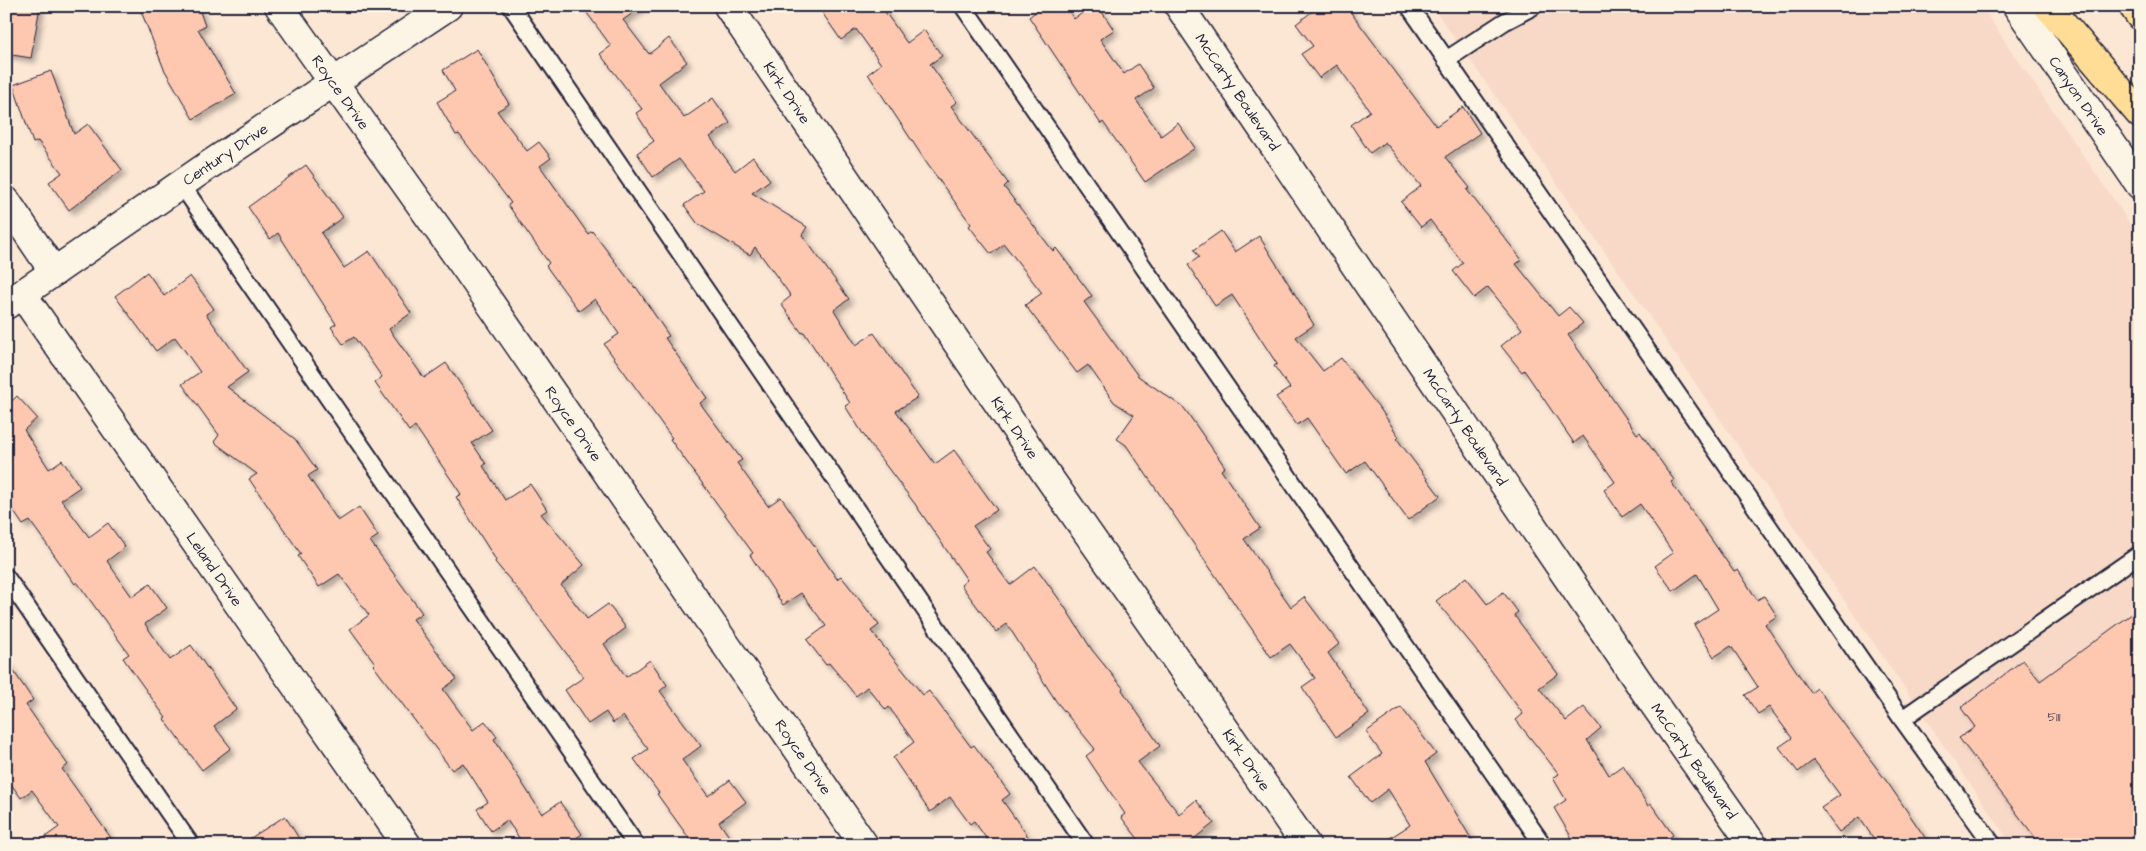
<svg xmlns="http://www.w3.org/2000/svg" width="2146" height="851" viewBox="0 0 2146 851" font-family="'Architects Daughter',sans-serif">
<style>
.built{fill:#f8d9c7}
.building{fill:#fdc7b0;stroke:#22223b;filter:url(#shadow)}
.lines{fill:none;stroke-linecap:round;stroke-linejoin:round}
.service-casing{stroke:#22223b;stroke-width:20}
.minor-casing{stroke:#22223b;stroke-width:31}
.secondary-casing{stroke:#22223b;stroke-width:31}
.motorway-casing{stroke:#22223b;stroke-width:31}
.service{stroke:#fcf5e5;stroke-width:16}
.minor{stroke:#fcf5e5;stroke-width:28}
.secondary{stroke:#fcf5e5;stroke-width:28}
.motorway{stroke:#ffdd96;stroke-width:28}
.labels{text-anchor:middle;stroke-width:4.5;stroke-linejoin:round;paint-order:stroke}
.number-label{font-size:12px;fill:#594b58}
.street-label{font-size:15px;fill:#22223b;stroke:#fcf5e5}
</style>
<defs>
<filter id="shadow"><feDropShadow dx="4.5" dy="4.5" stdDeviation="2.5" flood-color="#0004"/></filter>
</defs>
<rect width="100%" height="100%" fill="#fce7d5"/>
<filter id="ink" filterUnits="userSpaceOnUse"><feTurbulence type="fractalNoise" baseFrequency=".02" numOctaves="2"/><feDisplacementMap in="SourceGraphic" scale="10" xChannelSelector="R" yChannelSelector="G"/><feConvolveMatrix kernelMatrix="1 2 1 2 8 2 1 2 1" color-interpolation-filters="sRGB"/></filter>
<g filter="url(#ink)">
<path class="built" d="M 1432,6 L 1981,6 L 2140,238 L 2140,845 L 2012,845 L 1625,281 Z"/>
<path class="building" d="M 6,6 L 40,6 L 31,58 L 6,54 Z
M 139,6 L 198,6 L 205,26 L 198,29 L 236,94 L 193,119 L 164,69 Z
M 582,6 L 643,6 L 623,20 L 649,54 L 669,38 L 687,62 L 659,83 L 684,118 L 713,98 L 730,123 L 710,137 L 735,171 L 753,157 L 770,180 L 752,193 L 807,227 L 802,235 L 849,299 L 834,310 L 856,345 L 874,333 L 918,397 L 896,411 L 935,464 L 954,450 L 997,510 L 973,526 L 990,549 L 986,552 L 1010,585 L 1035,566 L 1064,606 L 1092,650 L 1123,688 L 1122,690 L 1160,746 L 1138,762 L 1179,814 L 1196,800 L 1214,823 L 1186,845 L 1143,845 L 1121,817 L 1125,814 L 1086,756 L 1095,749 L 1056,701 L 1007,624 L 996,632 L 961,585 L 967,580 L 915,504 L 869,443 L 845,406 L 850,403 L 804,332 L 802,333 L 781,304 L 791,296 L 755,247 L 750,255 L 698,224 L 684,205 L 704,191 L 679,159 L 653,177 L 637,153 L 654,141 L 636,113 L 642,109 L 600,54 L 611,46 Z
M 833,6 L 887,6 L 883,9 L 907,43 L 924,30 L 942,56 L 930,64 L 957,102 L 951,106 L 1008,183 L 1004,187 L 1053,251 L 1056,248 L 1092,296 L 1084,302 L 1138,376 L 1184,408 L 1225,467 L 1221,470 L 1260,528 L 1244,539 L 1291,607 L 1304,597 L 1339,644 L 1328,653 L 1369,714 L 1336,737 L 1302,687 L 1315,678 L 1290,644 L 1271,657 L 1126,445 L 1117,439 L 1134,415 L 1114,402 L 1088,365 L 1077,373 L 1025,305 L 1042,293 L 1004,244 L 991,254 L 969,226 L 971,224 L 928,165 L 868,74 L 881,64 L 856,29 L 841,40 L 823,14 Z
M 1043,6 L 1065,6 L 1074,19 L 1092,6 L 1098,6 L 1114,30 L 1100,39 L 1124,74 L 1138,64 L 1154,88 L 1136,100 L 1161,136 L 1178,123 L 1195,148 L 1145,182 L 1103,122 L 1101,124 L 1029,17 Z
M 1319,6 L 1346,6 L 1436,126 L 1463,107 L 1480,133 L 1445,157 L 1470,188 L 1467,190 L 1522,260 L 1516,264 L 1558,316 L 1569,307 L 1583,323 L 1568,335 L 1637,434 L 1640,432 L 1674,480 L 1671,482 L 1734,572 L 1738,570 L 1757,600 L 1764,596 L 1777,616 L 1765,624 L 1811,693 L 1817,688 L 1890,786 L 1930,845 L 1878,845 L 1859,817 L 1839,832 L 1821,808 L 1840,795 L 1814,760 L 1798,772 L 1779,747 L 1792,738 L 1769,707 L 1758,714 L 1745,695 L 1758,687 L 1731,646 L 1714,657 L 1694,625 L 1718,609 L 1697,574 L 1673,591 L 1655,566 L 1673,553 L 1640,504 L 1622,517 L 1604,490 L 1615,482 L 1583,436 L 1574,443 L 1524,370 L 1522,372 L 1501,346 L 1522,329 L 1488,287 L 1474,298 L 1453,271 L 1463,263 L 1430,220 L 1421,227 L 1401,202 L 1421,186 L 1385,142 L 1370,153 L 1351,125 L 1370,111 L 1337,65 L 1319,78 L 1301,54 L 1313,46 L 1296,24 Z
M 477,49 L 509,104 L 497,111 L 527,151 L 539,142 L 551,158 L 540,166 L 588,234 L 592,231 L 635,288 L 636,287 L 669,336 L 665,338 L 707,398 L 700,403 L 742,460 L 737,463 L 768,506 L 781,497 L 837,579 L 841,576 L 879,625 L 871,631 L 923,695 L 929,691 L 971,747 L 974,745 L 1010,794 L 1002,800 L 1034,845 L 991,845 L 974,821 L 970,824 L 950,797 L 930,812 L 893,758 L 914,742 L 889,707 L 886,710 L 867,687 L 856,696 L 829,663 L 826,665 L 807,640 L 826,626 L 801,593 L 783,605 L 750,555 L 753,553 L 670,439 L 672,438 L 604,344 L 619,334 L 595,299 L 579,311 L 546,266 L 549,263 L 508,205 L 511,203 L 459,134 L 456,135 L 437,102 L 455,91 L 443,70 Z
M 51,71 L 74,134 L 88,124 L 122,170 L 69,210 L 49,182 L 62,173 L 38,141 L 33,143 L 13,85 Z
M 306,165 L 343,217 L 321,233 L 344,268 L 369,251 L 411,313 L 389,329 L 424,378 L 446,363 L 492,430 L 472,443 L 486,464 L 483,466 L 505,500 L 530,484 L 547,510 L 541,514 L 584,565 L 561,585 L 587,619 L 608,604 L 626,628 L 604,644 L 626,677 L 650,660 L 667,685 L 660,691 L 701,746 L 682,760 L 708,796 L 730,780 L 746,802 L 719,822 L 735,845 L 694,845 L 657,794 L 659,793 L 634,759 L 648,749 L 623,716 L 613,723 L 606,712 L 588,724 L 565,690 L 584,677 L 526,599 L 495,562 L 496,560 L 456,497 L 461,494 L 415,426 L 409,431 L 375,383 L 382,377 L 354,337 L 343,344 L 331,327 L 336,324 L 278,233 L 270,239 L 248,207 Z
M 1221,231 L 1235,252 L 1259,236 L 1314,325 L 1296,337 L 1323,371 L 1341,358 L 1381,410 L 1399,437 L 1397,439 L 1440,496 L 1408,520 L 1365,461 L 1346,474 L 1307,418 L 1297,425 L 1276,397 L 1290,388 L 1274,366 L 1277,364 L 1232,295 L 1215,306 L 1188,265 L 1199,257 L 1194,250 Z
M 147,272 L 164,296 L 190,276 L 214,309 L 206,314 L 248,372 L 227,387 L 295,439 L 317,470 L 308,476 L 338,521 L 359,507 L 378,536 L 370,541 L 422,613 L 413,619 L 457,679 L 443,689 L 473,730 L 485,721 L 497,737 L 494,739 L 542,814 L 560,802 L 582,834 L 566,845 L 524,845 L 507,820 L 491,831 L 477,809 L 488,802 L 463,763 L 452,770 L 373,665 L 375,663 L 350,629 L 369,615 L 339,574 L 319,587 L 298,556 L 301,554 L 249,479 L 257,474 L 214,442 L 219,435 L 182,384 L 200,372 L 175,337 L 156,351 L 115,296 Z
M 17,396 L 37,418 L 24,430 L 49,469 L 62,460 L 80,487 L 61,500 L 89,537 L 108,523 L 125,547 L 107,561 L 132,597 L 150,584 L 167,608 L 145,624 L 170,660 L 191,645 L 236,709 L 214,726 L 231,748 L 202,770 L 164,719 L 166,718 L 123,658 L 129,654 L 77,582 L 75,584 L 30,521 L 23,525 L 6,500 L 6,402 L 8,405 Z
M 1466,577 L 1487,604 L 1503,592 L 1518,612 L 1514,615 L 1558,674 L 1539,688 L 1566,721 L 1584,707 L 1601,728 L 1587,740 L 1609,775 L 1623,765 L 1648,806 L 1651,804 L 1673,835 L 1660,845 L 1576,845 L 1554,808 L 1566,800 L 1553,778 L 1559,774 L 1516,720 L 1523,714 L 1474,647 L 1436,601 Z
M 2140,608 L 2140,845 L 2041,845 L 1959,738 L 1975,727 L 1961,708 L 2023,660 L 2040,681 Z
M 6,660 L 33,700 L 26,705 L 68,765 L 62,769 L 116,845 L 34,845 L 59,827 L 32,790 L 21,798 L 6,777 Z
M 1401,707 L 1436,754 L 1425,762 L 1475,845 L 1379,845 L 1410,825 L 1388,789 L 1370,803 L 1351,777 L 1382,754 L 1366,732 Z
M 285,816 L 303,845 L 240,845 Z"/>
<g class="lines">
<defs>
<path id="service" d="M 511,6 L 1086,845
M 963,6 L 1543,845
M 1409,6 L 1902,719 L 1993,845
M 1446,60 L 1504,22 L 1534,6
M 181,184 L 636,845
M 6,577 L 191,845
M 1902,719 L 2140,554"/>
<g id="minor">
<path id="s1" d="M 279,6 L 468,271 L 864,845"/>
<path id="s2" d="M 728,6 L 1047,475 L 1306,845"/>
<path d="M 6,201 L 54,272"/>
<path id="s3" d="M 22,294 L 407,845"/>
</g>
<g id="secondary">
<path id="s4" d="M 1179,6 L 1644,690 L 1753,845"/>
<path id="s5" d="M 2017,6 L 2140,185"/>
<path id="s6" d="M 6,305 L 206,167 L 448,6"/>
</g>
<path id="motorway" d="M 2048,6 L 2140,114
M 2133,6 L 2140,16"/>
</defs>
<use href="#service" class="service-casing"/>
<use href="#minor" class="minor-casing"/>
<use href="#secondary" class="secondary-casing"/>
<use href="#motorway" class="motorway-casing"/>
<use href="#service" class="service"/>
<use href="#minor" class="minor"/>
<use href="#secondary" class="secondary"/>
<use href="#motorway" class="motorway"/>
</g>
</g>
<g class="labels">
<g class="number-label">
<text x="2054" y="721">5111</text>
</g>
<g class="street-label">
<text dy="5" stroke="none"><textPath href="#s4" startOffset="104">McCarty Boulevard</textPath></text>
<text dy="5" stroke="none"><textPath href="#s1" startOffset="106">Royce Drive</textPath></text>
<text dy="5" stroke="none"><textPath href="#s2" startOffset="105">Kirk Drive</textPath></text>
<text dy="5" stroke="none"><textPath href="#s5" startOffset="109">Canyon Drive</textPath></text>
<text dy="5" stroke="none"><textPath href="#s6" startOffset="266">Century Drive</textPath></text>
<text dy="5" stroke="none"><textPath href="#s1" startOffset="511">Royce Drive</textPath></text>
<text dy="5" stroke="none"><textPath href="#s4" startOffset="509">McCarty Boulevard</textPath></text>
<text dy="5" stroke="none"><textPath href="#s2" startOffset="510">Kirk Drive</textPath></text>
<text dy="5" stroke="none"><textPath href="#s3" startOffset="336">Leland Drive</textPath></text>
<text dy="5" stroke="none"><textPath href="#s1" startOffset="916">Royce Drive</textPath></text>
<text dy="5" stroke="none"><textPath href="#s2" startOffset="915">Kirk Drive</textPath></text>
<text dy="5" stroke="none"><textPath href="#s4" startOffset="914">McCarty Boulevard</textPath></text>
</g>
</g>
<rect width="2146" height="851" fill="none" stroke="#fcf5e5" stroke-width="25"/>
<rect x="12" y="12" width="2121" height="826" fill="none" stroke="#22223b" stroke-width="2" filter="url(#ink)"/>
</svg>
